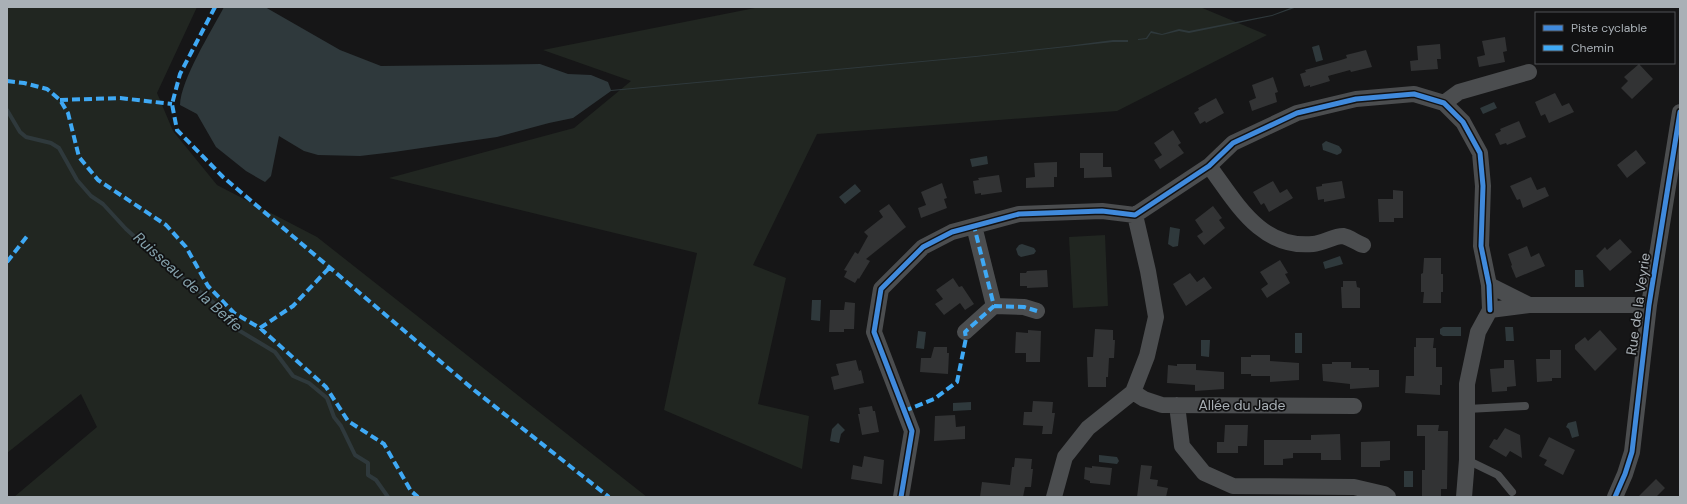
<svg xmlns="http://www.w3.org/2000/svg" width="1687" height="504" viewBox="0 0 1687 504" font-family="'DM Sans',sans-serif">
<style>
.green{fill:#212621}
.water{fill:#2f393c}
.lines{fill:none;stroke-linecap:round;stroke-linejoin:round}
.stream{stroke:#2f393c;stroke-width:4}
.building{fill:#323334}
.service{stroke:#4b4d4f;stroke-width:8}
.minor{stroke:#4b4d4f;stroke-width:16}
.quiet{stroke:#3fa9f5;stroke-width:4;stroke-dasharray:8 4;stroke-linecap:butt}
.cycleway-casing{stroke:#111112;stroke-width:8}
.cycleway{stroke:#408adc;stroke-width:5}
.labels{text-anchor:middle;stroke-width:3.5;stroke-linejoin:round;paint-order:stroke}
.street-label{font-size:14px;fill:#a9b0b6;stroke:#111112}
.water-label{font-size:15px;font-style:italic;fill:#85a2ac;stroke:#111112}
</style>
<rect width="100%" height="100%" fill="#161617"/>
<path class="green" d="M 7,7 L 197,7 L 157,93 L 173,131 L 217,185 L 317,237 L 647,497 L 14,497 L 97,427 L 81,394 L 7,453 Z
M 760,7 L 1200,7 L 1267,35 L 1117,111 L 817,134 L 753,265 L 786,278 L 758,404 L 809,416 L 802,469 L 664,410 L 697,253 L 389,178 L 574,128 L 631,81 L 543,50 Z
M 1105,235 L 1108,306 L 1073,308 L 1069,237 Z"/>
<path class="water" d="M 224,7 L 265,7 L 340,50 L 381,66 L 540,64 L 568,74 L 591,75 L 608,82 L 611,90 L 976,56 L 1067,46 L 1113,40 L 1128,40 L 1128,42 L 1113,42 L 975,57 L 611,91 L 573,118 L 549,123 L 497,137 L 394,152 L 360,156 L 318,155 L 304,151 L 279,136 L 271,176 L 265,182 L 246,171 L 216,147 L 197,114 L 180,105 C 181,79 211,32 224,7 Z
M 1293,7 L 1297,7 L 1272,16 L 1189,33 L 1179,31 L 1162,35 L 1151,33 L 1147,39 L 1138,40 L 1138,39 L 1146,38 L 1151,31 L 1162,34 L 1179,29 L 1189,31 L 1272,15 Z
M 1319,45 L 1323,60 L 1316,62 L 1312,47 Z
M 1494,102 L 1497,108 L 1483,114 L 1480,108 Z
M 1326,141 L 1339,146 L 1342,150 L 1341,153 L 1337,155 L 1323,150 L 1322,144 Z
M 987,156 L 988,164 L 972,167 L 970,159 Z
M 855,184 L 861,191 L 845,204 L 839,197 Z
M 1170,227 L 1180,229 L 1178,246 L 1173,247 L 1168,244 Z
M 1022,244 L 1034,248 L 1036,251 L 1034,254 L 1021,257 L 1018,255 L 1016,249 L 1019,245 Z
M 1340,256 L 1343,264 L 1325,269 L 1323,262 Z
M 1575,270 L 1583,270 L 1584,287 L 1575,287 Z
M 812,300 L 821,300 L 820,321 L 811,320 Z
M 1443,327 L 1461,327 L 1461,336 L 1443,336 L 1440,334 L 1440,329 Z
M 1513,327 L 1514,341 L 1506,341 L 1505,327 Z
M 918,331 L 926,332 L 924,349 L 916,348 Z
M 1295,333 L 1302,333 L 1302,353 L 1295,353 Z
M 1201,340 L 1210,340 L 1209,357 L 1201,356 Z
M 971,402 L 971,410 L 953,411 L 953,403 Z
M 1576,421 L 1579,436 L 1572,438 L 1569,429 L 1566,427 L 1568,423 Z
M 838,423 L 845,430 L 841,434 L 839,443 L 830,441 L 832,429 Z
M 1099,455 L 1117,457 L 1119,461 L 1117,464 L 1099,462 Z
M 1404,471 L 1413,471 L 1413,487 L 1404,487 Z"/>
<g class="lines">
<path class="stream" d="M 7,110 L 20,132 L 26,137 L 51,143 L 59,148 L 77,180 L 91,196 L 103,204 L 126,229 L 165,264 L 214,303 L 230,325 L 275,352 L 293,376 L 309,383 L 327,398 L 334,417 L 341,426 L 355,455 L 368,463 L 368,475 L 376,480 L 388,497"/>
</g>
<path class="building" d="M 1505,37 L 1507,51 L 1503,52 L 1505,62 L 1479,67 L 1477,57 L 1485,55 L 1482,41 Z
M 1440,44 L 1441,59 L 1437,59 L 1438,69 L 1411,71 L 1410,61 L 1418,60 L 1417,46 Z
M 1366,50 L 1372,67 L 1351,72 L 1350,70 L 1328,76 L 1330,81 L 1310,87 L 1310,85 L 1304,87 L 1300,74 L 1306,72 L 1305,70 L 1341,60 L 1347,58 L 1346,55 Z
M 1639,64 L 1653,79 L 1632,99 L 1621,88 L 1628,81 L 1624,77 Z
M 1273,77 L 1278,92 L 1275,93 L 1277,102 L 1252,111 L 1249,101 L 1256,98 L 1252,85 Z
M 1555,93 L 1562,106 L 1569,103 L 1574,112 L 1549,123 L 1545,114 L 1541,116 L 1535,102 Z
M 1216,98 L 1224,113 L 1206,123 L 1205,121 L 1200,124 L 1194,113 L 1199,110 L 1198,108 Z
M 1519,121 L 1526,137 L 1507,145 L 1506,143 L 1500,145 L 1495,134 L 1501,131 L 1500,129 Z
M 1173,130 L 1181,143 L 1178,145 L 1184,153 L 1160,169 L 1154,160 L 1162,155 L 1154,143 Z
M 1636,150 L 1646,163 L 1627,178 L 1617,165 Z
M 1080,153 L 1103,153 L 1103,167 L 1111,167 L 1112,177 L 1084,178 L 1084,168 L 1080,168 Z
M 1057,162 L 1057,177 L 1054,177 L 1054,187 L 1026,188 L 1026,178 L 1035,177 L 1034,163 Z
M 999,175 L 1002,192 L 981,195 L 981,193 L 975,194 L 973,181 L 979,180 L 978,178 Z
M 1531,177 L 1537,190 L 1545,187 L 1549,196 L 1523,208 L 1520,199 L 1517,200 L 1510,186 Z
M 1273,181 L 1280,193 L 1287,189 L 1293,198 L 1269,212 L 1264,203 L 1261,205 L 1253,192 Z
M 1342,181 L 1345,198 L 1324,202 L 1324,199 L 1318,200 L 1316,187 L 1322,186 L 1322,184 Z
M 942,183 L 947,198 L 944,199 L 947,208 L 921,218 L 918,208 L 926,205 L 921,192 Z
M 1393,190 L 1403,191 L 1403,218 L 1394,218 L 1394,222 L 1379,222 L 1378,199 L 1393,199 Z
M 889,204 L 906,227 L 866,259 L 870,261 L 859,279 L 858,278 L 855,283 L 844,277 L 847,271 L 844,270 L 855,252 L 858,254 L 868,236 L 864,232 L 883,217 L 879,211 Z
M 1213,206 L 1222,218 L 1219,220 L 1225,228 L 1204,245 L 1197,236 L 1203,232 L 1195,220 Z
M 1620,239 L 1632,252 L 1610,271 L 1596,256 L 1605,247 L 1607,250 Z
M 1527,246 L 1531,257 L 1539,253 L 1545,266 L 1516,278 L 1511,266 L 1512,265 L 1508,254 Z
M 1424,258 L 1441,258 L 1441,274 L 1443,274 L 1443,292 L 1441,292 L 1441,303 L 1423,303 L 1424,292 L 1421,292 L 1421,274 L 1423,273 Z
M 1280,260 L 1288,273 L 1285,274 L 1290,283 L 1267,298 L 1261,289 L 1268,284 L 1260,272 Z
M 1047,270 L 1048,287 L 1027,288 L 1027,286 L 1020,286 L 1020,273 L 1026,273 L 1027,271 Z
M 1190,273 L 1197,282 L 1204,277 L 1212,288 L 1186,306 L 1173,284 Z
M 953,278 L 959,287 L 962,286 L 974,304 L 965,310 L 960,303 L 944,315 L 935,304 L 943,299 L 936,290 Z
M 1343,281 L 1356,281 L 1357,287 L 1360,288 L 1360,308 L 1342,308 L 1341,287 L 1343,287 Z
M 845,302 L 855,303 L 854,329 L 844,329 L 844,332 L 829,332 L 830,310 L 844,310 Z
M 1095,329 L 1113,330 L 1113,340 L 1115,340 L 1114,358 L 1109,358 L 1108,377 L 1106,377 L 1106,387 L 1088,387 L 1087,357 L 1093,357 Z
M 1028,330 L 1041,331 L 1040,362 L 1026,362 L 1026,353 L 1015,353 L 1016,332 L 1028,333 Z
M 1600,330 L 1617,349 L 1595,371 L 1575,349 L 1575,345 L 1585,337 L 1588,341 Z
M 1416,338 L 1434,338 L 1433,348 L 1436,348 L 1436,367 L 1442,367 L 1442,385 L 1440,385 L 1440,395 L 1405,393 L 1406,376 L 1414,376 L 1414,347 L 1416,347 Z
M 934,347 L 947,347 L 947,353 L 949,353 L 948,374 L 920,372 L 921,358 L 931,358 Z
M 1550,350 L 1561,350 L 1561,378 L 1552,378 L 1552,381 L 1537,382 L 1536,359 L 1550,359 Z
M 1251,355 L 1270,355 L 1270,361 L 1299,363 L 1299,380 L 1270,382 L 1270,376 L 1251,376 L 1251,374 L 1241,374 L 1241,357 L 1251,357 Z
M 856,360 L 859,371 L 861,370 L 864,383 L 834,390 L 831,377 L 839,375 L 836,364 Z
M 1504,360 L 1514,360 L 1516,386 L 1507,387 L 1507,391 L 1492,392 L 1490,369 L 1504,368 Z
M 1332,362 L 1351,362 L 1351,368 L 1369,368 L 1369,370 L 1379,370 L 1379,387 L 1350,389 L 1350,384 L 1323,381 L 1322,364 L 1332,364 Z
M 1177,364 L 1196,364 L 1196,370 L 1224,372 L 1224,389 L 1195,391 L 1195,385 L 1167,383 L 1168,365 L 1177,366 Z
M 1033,401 L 1053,402 L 1052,413 L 1055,413 L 1052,434 L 1042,434 L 1043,426 L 1023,425 L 1024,412 L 1032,412 Z
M 872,406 L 873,411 L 875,411 L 879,432 L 862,435 L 858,414 L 860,414 L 859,408 Z
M 955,415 L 956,427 L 965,426 L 965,439 L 934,441 L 935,416 Z
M 1225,425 L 1248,425 L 1247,446 L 1238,446 L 1238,453 L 1217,453 L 1217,442 L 1224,442 Z
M 1417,425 L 1439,425 L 1438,431 L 1448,431 L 1447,489 L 1441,489 L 1441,497 L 1422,497 L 1422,470 L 1425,470 L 1425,436 L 1417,436 Z
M 1505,428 L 1520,435 L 1522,458 L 1510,451 L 1506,457 L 1489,447 L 1494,439 L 1497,440 Z
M 1340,434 L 1341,460 L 1321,460 L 1321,453 L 1293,453 L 1293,458 L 1283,459 L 1283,465 L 1264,465 L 1264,440 L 1311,440 L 1311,435 Z
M 1549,437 L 1575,450 L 1563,475 L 1544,465 L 1547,460 L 1539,456 Z
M 1390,441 L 1390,460 L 1380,461 L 1380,467 L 1361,467 L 1361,442 Z
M 864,456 L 884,460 L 882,484 L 851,479 L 853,465 L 862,467 Z
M 1015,458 L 1032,459 L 1031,469 L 1033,469 L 1031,487 L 1025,487 L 1023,497 L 980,497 L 982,482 L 1010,485 L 1012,467 L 1014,467 Z
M 1141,465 L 1152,466 L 1150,479 L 1158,480 L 1157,486 L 1168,488 L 1166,497 L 1137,497 Z
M 1092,466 L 1112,468 L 1110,485 L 1090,483 L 1090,481 L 1084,479 L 1085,467 L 1092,468 Z
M 1656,479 L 1665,488 L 1656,497 L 1638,497 Z"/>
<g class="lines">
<path class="service" d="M 1467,409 L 1525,406
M 1467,460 L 1498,475 L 1512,492"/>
<path class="minor" d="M 1444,103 L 1459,92 L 1529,72
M 1209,166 C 1236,202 1260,249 1313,244 C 1323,243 1334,236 1343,236 C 1349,237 1357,243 1363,245
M 1489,285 L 1529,305
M 994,306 L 1024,307 L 1037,311
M 1490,310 L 1529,305 L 1649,305
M 965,332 L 994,306 L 974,226
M 1133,392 L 1144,399 L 1162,405 L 1354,406
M 1177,405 L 1182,446 L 1204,473 L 1233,486 L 1354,487 L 1384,494 L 1388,497
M 901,497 L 912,431 L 874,332 L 881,289 L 923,247 L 952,232 L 1019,214 L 1102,211 L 1135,215 L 1209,166 L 1233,143 L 1297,113 L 1356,99 L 1414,94 L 1444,103 L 1463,122 L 1480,153 L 1483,186 L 1481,246 L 1489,285 L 1490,310
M 1054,497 L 1065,457 L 1088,428 L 1133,392 L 1147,356 L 1156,317 L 1148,271 L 1135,215
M 1464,497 L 1467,460 L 1467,384 L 1478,332 L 1490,310
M 1615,497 L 1625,474 L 1632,452 L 1649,305 L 1680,112"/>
<path class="quiet" d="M 215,7 L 180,74 L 172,104 L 177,130 L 223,177 L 474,390 L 609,497
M 7,81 L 24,83 L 47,89 L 60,100 L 68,113 L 79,157 L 98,180 L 166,225 L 186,247 L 208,286 L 234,313 L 260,328 L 326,387 L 348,421 L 384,444 L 411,491 L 418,497
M 60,100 L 120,98 L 172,104
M 7,262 L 28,235
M 994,306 L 1024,307 L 1037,311
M 260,328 L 293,306 L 330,267
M 904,411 L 934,399 L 957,382 L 966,338 L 965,332 L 994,306 L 974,226"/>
<defs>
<path id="cycleway" d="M 901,497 L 912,431 L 874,332 L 881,289 L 923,247 L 952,232 L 1019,214 L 1102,211 L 1135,215 L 1209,166 L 1233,143 L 1297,113 L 1356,99 L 1414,94 L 1444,103 L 1463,122 L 1480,153 L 1483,186 L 1481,246 L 1489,285 L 1490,310
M 1615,497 L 1625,474 L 1632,452 L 1649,305 L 1680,112"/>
</defs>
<use href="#cycleway" class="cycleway-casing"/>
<use href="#cycleway" class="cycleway"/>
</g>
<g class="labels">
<g class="street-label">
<text transform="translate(1638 304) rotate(-82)" y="5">Rue de la Veyrie</text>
<text x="1242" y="410">Allée du Jade</text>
</g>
<g class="water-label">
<text transform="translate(188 282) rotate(42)" y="5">Ruisseau de la Beffe</text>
</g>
</g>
<rect width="1687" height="504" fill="none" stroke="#a9b0b6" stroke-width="16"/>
<rect x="1535" y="12" width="140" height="52" fill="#111112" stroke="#4e5154"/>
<rect x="1543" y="25" width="20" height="6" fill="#408adc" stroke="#4e5154"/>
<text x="1571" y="32" font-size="12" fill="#a9b0b6">Piste cyclable</text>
<rect x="1543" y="45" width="20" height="6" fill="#3fa9f5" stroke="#4e5154"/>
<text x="1571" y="52" font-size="12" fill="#a9b0b6">Chemin</text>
</svg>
